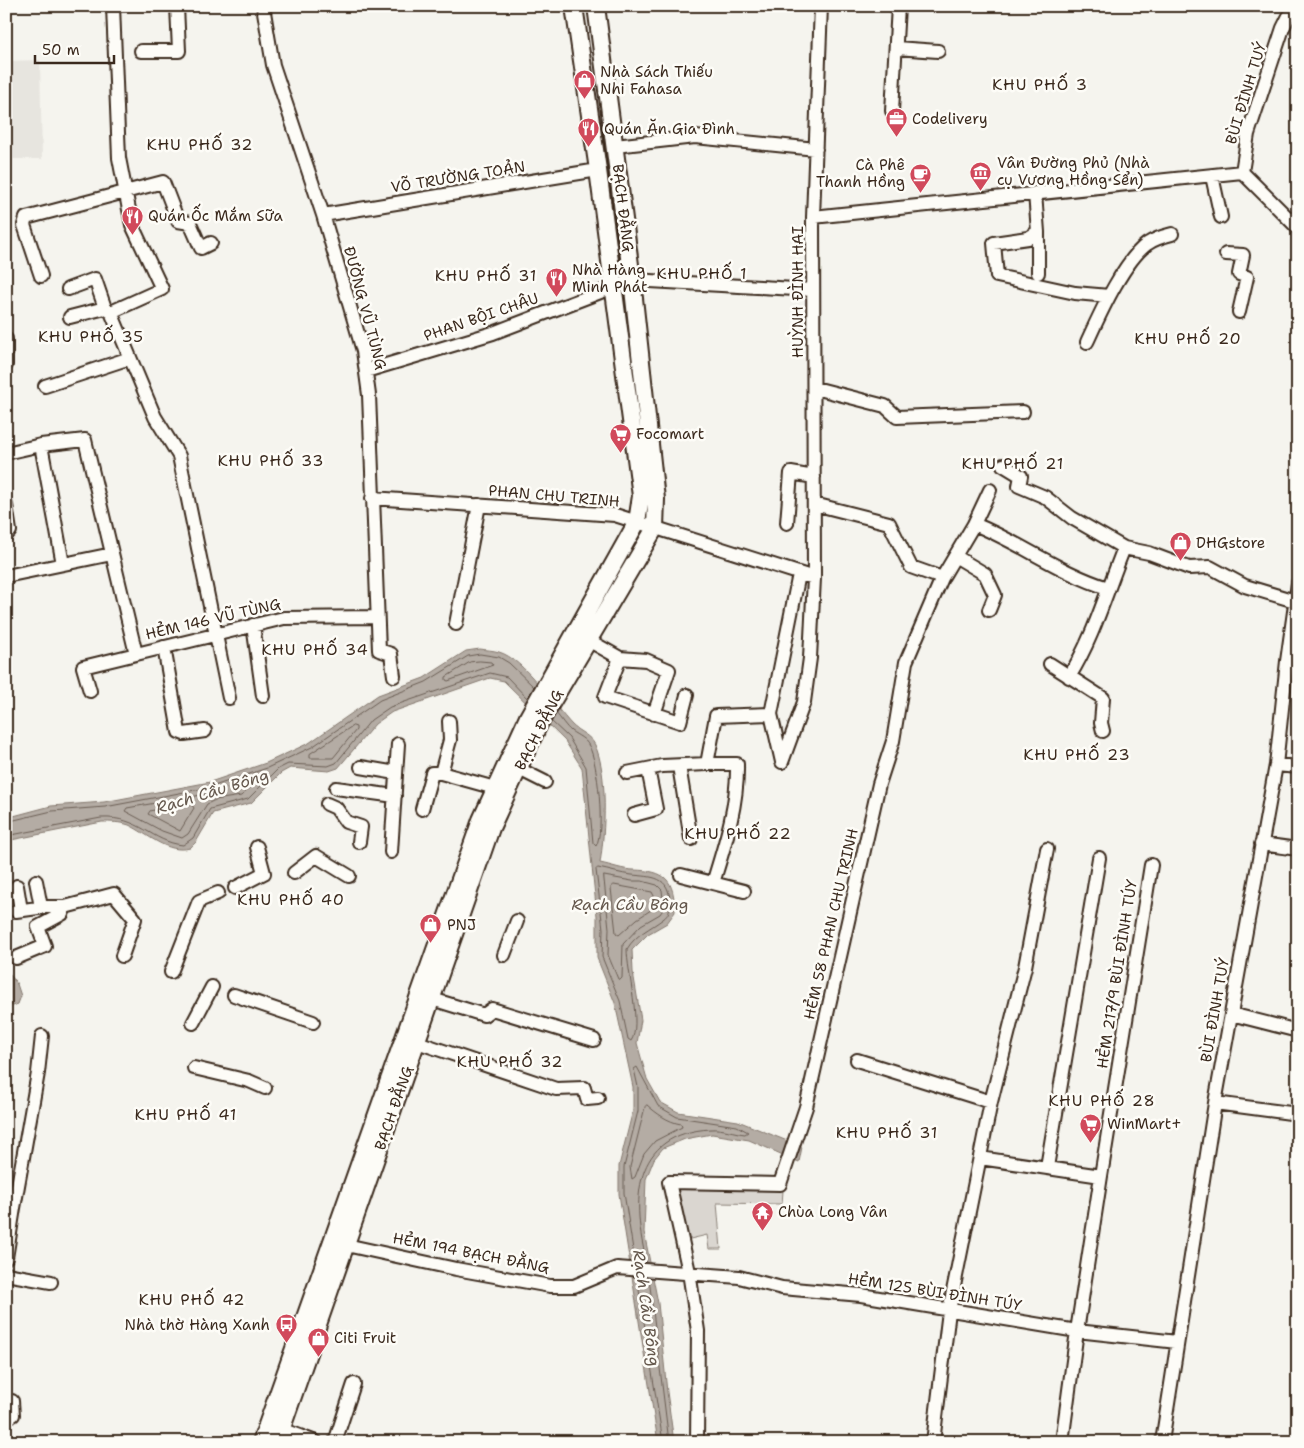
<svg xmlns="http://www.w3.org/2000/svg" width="1304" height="1448" viewBox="0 0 1304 1448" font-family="'Shantell Sans',sans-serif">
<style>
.built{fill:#e7e5df}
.green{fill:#dad6d0;stroke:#8a8077}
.water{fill:#b4aca4;stroke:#84786e}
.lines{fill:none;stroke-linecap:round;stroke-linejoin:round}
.shore{stroke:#6b5e54;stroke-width:1}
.minor-casing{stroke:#3b2a1e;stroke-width:16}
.major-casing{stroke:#3b2a1e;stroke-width:20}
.minor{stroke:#fdfcf7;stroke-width:12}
.major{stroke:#fdfcf7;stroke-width:16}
.labels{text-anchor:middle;stroke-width:5;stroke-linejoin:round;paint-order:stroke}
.poi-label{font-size:15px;fill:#3b2a1e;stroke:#fdfcf7;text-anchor:start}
.street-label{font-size:15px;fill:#3b2a1e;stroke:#fdfcf7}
.neighbourhood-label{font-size:16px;letter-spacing:1px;fill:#3b2a1e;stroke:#fdfcf7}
.water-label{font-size:16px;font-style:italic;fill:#65584d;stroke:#fdfcf7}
</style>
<rect width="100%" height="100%" fill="#f5f4ee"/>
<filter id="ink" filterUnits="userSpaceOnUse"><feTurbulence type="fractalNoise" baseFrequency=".02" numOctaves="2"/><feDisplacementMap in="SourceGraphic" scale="10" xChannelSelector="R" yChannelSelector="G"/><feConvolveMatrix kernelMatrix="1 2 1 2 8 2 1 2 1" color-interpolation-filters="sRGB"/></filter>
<g filter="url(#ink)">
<path class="built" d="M 6,9 L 8,9 L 9,61 L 40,60 L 42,159 L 6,159 Z"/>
<path class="green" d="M 675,1185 L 783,1191 L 782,1204 L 717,1203 L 721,1249 L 709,1249 L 707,1235 L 686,1240 Z"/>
<path class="water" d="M 480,649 C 486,650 493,650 499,652 C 524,659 554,706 572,725 C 579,732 590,735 595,745 C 608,774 605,832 600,863 C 611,865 623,870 634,870 C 666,871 674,879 675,912 L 667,923 L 648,934 L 632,950 L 633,972 L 641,1020 L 637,1043 L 647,1079 L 660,1102 L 678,1112 L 738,1121 L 802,1147 L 799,1162 L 749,1140 L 712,1134 L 685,1139 L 663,1148 L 654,1159 L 646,1179 L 644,1232 L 658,1303 L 667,1392 L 674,1442 L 658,1442 L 619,1194 L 619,1166 L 633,1110 L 633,1087 L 615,1003 L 597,958 L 597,916 L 582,768 L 565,741 L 504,681 L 490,678 L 392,712 L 375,724 L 338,768 L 329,771 L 290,768 L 281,773 L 251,803 L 213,813 L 196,842 L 190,848 C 167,854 148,834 129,825 C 120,822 111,822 102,822 L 6,841 L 6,818 L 51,806 L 104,802 L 210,782 L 266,763 L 309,743 L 378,695 L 424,678 L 466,651 Z
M 6,969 L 17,984 L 21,996 L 18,1004 L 13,1006 L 6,1004 Z"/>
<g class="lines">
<path class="shore" d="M 480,661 L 491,662 L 493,665 L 448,681 L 446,680 L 446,677 L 470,662 Z
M 551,721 L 569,738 L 586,767 L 593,843 L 596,846 C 605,831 598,762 589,746 C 585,738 578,736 571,731 C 566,727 561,719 556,713
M 353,726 L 356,727 L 356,730 L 333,758 L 310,758 L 310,754 Z
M 253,779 L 256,782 L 241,796 L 215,800 L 207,804 L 188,834 L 182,838 L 162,831 L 125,811 L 127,808 L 213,793 Z
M 192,805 L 194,808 L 180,831 L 148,814 L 150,811 Z
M 6,822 L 52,811 L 105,807 L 211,787 L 267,768 L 312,747 L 380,700 L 426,682 L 468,656 L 480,654 L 499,657 L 509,663 L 534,687
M 6,836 L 101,818 C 140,816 151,842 183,845 L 193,838 L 210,809 L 248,799 L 278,769 L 288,764 L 328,766 L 336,763 L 371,720 L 390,707 L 490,673 L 507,677 L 528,699
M 598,868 C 609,870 621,874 632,875 C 653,877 669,876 670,902 C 670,909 669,915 663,919 C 650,929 636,934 627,949 C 627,971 642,1026 631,1041 L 628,1039 L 620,1001 L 602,957 L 603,929 L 596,870 Z
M 604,876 L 632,881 L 642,881 L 657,885 L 662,890 L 664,908 L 660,914 L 641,925 L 623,944 L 622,978 L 620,980 L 618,979 L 608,955 L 609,929 Z
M 614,885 L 652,892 L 656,900 L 654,908 L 637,919 L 619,935 L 616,933 L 611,888 Z
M 647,1105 C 656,1113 668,1122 681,1124 L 682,1127 L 655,1141 L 644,1154 L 635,1177 L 632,1179 L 630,1167 L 645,1107 Z
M 635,1262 L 624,1193 L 624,1167 L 638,1111 L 638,1087 L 634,1069 L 637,1067 L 658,1106 L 677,1117 L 737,1126 L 748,1132 L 745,1134 C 735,1133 722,1128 711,1129 C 631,1133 631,1202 647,1263
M 637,1277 L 663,1442
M 649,1278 L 669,1442"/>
<defs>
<path id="minor" d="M 113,6 L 119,158 L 132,225 L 162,289 L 111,312 L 155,417 L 179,456 L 229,698
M 263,6 L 273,65 L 323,215 L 363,351 L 369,395 L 379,650 L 391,654 L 394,676
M 896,48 L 938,51
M 141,51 L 179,51 L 177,6
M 892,111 L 898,6
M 615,146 L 695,137 L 816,149
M 1242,172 L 1248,134 L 1283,28 L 1289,16 L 1298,10
M 1242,172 L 1298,228
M 1212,176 L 1221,217
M 1035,193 L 1038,232 L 1028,238 L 994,243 L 997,276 L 1075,293 L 1109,296
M 323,215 L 598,170
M 813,217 L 1242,172
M 1226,254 L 1243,255 L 1239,274 L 1247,277 L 1239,312
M 1038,273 L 1038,232
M 41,276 L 24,225 L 26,218 L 163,182 L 178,221 L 190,223 L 201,248 L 211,243
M 68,289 L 95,279 L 105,308
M 70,317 L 105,308 L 111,312
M 6,339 L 6,365
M 1087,342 C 1100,314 1123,262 1147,244 C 1154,239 1164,236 1172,234
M 366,371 L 493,333 L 632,280 L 813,290
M 45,386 L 130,358
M 815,388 L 885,406 L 897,417 L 1023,412
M 41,445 L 63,564
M 6,453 L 41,445 L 85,440 L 136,654
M 1003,465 L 1021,476 L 1019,486 L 1045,497 L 1072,518 L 1124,548 L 1149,553 L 1189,568 L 1210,567 L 1245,586 L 1295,601
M 372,498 L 615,515 L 814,578
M 814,504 L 889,523 L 911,567 L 942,578 L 974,524 C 1021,543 1060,573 1108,588
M 6,505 L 10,531 L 6,535
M 787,523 L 791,473 L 814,477
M 974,524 L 990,490
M 955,556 L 985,574 L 995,595 L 989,610
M 6,576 L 112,554
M 456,624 L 479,505
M 253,625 L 263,696
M 588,640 L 620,658 L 646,660 L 669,670 L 654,714
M 164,647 L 179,732 L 184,734 L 205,731
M 620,658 L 605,697 L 680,722 L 687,695
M 1050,664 L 1103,698 L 1101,723 L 1103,731
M 1069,677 C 1094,637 1106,592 1124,548
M 90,691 L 83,667 L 284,618 L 377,617
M 449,721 L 450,740 L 441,773 L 495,788
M 782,762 L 804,702 L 810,658 L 814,578 L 813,217 L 821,6
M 782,762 L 771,714 L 799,574
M 1276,765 L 1298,767
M 679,766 L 691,839
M 361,767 L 396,773
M 519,769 L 545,782
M 627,773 L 662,766 L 707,764
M 336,788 L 395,796
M 327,804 L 336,808 L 346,822 L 361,827 L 359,842
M 422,809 L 432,773 L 441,773
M 634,815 L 656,809 L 648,769
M 1261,844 L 1298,849
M 391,852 L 398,744
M 294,873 L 316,856 L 349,876
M 681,875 L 744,891
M 36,881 L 41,907
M 713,883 C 725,844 738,805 737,764 L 707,764 L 716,716 L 771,714
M 17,886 L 21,910
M 235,888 L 264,873 L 257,847
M 16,911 L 45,907 L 65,907 L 114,894 L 135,919 L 122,956
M 504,955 L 517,921
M 16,958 L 45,946 L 38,927 L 62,914 L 65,907
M 171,972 L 199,901 L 218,893
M 234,995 L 313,1022
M 432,999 L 484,1015 L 492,1009 L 594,1040
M 1231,1014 L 1298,1031
M 193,1023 L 212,987
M 417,1042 L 556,1089 L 584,1088 L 587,1099 L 598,1098
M 857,1060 L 991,1102
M 194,1068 L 249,1081 L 265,1088
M 1215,1103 L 1298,1114
M 980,1158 L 1101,1176 L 1077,1331 L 1062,1442
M 1047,1167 L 1099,858
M 1101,1176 L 1151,865
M 6,1207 L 14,1208 L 6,1258
M 14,1208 L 38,1073 L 42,1036
M 346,1245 L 456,1269 L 550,1286 L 574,1286 L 617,1268 L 739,1277 L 782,1288 L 861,1295 L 1077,1331 L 1177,1342
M 6,1274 L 51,1282
M 6,1401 L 12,1401 L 13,1415
M 281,1429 L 316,1442
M 335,1442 L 354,1384
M 697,1442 L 698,1331 L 689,1272 L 669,1182 L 780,1184 L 806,1107 L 879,784 L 893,741 L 906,662 L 942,578
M 933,1442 L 949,1311 L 991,1102 L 1025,967 L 1047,849
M 1162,1442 L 1215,1103 L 1276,765 L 1287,661 L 1298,583"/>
<path id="major" d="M 261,1442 L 481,820 L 528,717 L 637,522 L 641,496 L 598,170 L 574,6
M 277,1442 L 491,828 L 539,724 L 655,528 L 656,499 L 632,280 L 596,6"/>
</defs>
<use href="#minor" class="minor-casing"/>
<use href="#major" class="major-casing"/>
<use href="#minor" class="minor"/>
<use href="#major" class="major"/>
</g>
</g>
<defs>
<symbol id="shop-pin" viewBox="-11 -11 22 30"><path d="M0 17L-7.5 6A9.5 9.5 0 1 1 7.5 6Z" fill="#d1495b" stroke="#fdfcf7"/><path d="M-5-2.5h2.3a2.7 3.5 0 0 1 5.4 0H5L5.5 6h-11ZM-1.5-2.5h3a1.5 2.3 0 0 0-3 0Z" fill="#fff"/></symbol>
<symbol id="office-pin" viewBox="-11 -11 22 30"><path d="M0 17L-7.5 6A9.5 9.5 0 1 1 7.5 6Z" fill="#d1495b" stroke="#fdfcf7"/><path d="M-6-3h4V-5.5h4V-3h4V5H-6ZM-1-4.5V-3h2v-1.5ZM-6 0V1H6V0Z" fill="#fff"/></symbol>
<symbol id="restaurant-pin" viewBox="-11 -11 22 30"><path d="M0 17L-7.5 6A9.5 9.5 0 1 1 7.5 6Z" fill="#d1495b" stroke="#fdfcf7"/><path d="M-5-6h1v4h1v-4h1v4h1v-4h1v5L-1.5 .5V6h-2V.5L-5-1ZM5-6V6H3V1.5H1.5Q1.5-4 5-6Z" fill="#fff"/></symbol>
<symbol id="museum-pin" viewBox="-11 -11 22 30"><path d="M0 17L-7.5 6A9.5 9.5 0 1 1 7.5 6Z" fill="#d1495b" stroke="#fdfcf7"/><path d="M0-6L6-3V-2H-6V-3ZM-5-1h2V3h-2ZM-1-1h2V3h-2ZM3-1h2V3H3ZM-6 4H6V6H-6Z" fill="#fff"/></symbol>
<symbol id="cafe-pin" viewBox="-11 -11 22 30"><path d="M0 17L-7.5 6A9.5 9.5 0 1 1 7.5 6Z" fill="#d1495b" stroke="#fdfcf7"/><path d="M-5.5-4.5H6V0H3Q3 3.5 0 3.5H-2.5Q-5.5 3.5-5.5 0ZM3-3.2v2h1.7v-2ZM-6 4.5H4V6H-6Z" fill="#fff"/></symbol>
<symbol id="supermarket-pin" viewBox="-11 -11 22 30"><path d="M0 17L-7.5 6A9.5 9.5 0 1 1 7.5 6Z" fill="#d1495b" stroke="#fdfcf7"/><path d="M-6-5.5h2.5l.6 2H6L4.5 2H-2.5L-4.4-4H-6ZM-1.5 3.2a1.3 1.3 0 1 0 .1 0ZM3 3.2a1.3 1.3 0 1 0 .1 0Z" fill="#fff"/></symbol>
<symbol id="temple-pin" viewBox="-11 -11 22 30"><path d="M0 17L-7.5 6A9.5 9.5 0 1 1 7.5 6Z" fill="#d1495b" stroke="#fdfcf7"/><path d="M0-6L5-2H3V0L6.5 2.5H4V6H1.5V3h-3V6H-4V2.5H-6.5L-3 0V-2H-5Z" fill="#fff"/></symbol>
<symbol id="bus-pin" viewBox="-11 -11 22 30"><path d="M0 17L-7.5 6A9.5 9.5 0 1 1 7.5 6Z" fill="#d1495b" stroke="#fdfcf7"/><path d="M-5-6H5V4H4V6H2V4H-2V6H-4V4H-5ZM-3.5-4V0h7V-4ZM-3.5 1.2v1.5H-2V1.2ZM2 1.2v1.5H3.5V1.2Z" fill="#fff"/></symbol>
</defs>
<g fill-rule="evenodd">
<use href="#shop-pin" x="572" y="68" width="25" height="34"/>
<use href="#office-pin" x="884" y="106" width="25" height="34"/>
<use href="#restaurant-pin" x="576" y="116" width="25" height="34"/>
<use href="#museum-pin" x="968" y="160" width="25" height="34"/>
<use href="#cafe-pin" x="908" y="162" width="25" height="34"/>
<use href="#restaurant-pin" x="120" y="204" width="25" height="34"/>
<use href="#restaurant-pin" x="544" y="266" width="25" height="34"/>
<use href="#supermarket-pin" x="608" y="422" width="25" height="34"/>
<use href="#shop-pin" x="1168" y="530" width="25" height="34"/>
<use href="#shop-pin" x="418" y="912" width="25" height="34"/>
<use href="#supermarket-pin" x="1078" y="1112" width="25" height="34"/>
<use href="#temple-pin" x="750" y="1200" width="25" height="34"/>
<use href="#bus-pin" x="274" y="1312" width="25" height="34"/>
<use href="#shop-pin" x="306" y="1326" width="25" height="34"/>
</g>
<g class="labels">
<g class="poi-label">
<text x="600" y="77">Nhà Sách Thiếu<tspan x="600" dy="17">Nhi Fahasa</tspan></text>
<text x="912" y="124">Codelivery</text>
<text x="604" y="134">Quán Ăn Gia Đình</text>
<text x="997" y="168">Vân Đường Phủ (Nhà<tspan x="997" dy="17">cụ Vương Hồng Sển)</tspan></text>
<text x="905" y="170" text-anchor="end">Cà Phê<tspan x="905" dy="17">Thanh Hồng</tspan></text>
<text x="148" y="221">Quán Ốc Mắm Sữa</text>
<text x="572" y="275">Nhà Hàng<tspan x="572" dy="17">Minh Phát</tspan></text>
<text x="636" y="439">Focomart</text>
<text x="1196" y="548">DHGstore</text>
<text x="447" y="930">PNJ</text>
<text x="1107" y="1129">WinMart+</text>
<text x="778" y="1217">Chùa Long Vân</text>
<text x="270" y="1330" text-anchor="end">Nhà thờ Hàng Xanh</text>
<text x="334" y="1343">Citi Fruit</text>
</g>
<g class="street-label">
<text transform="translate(1246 93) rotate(-73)" y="5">BÙI ĐÌNH TUÝ</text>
<text transform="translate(458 177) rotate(-9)" y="5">VÕ TRƯỜNG TOẢN</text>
<text transform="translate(623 208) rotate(83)" y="5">BẠCH ĐẰNG</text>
<text transform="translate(798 292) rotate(-90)" y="5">HUỲNH ĐÌNH HAI</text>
<text transform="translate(365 308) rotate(75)" y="5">ĐƯỜNG VŨ TÙNG</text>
<text transform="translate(481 317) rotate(-19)" y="5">PHAN BỘI CHÂU</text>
<text transform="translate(554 496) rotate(5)" y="5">PHAN CHU TRINH</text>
<text transform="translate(213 619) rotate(-13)" y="5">HẺM 146 VŨ TÙNG</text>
<text transform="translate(539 730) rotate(-63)" y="5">BẠCH ĐẰNG</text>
<text transform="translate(831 924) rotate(-77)" y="5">HẺM 58 PHAN CHU TRINH</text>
<text transform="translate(1117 974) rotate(-81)" y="5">HẺM 217/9 BÙI ĐÌNH TÚY</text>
<text transform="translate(1215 1010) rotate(-80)" y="5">BÙI ĐÌNH TUÝ</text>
<text transform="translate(394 1108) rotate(-71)" y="5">BẠCH ĐẰNG</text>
<text transform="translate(471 1253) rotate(11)" y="5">HẺM 194 BẠCH ĐẰNG</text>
<text transform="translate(935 1292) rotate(9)" y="5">HẺM 125 BÙI ĐÌNH TÚY</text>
</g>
<g class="neighbourhood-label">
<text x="1040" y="90">KHU PHỐ 3</text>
<text x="200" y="150">KHU PHỐ 32</text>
<text x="702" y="279">KHU PHỐ 1</text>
<text x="486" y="281">KHU PHỐ 31</text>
<text x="91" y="342">KHU PHỐ 35</text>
<text x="1188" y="344">KHU PHỐ 20</text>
<text x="271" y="466">KHU PHỐ 33</text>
<text x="1013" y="469">KHU PHỐ 21</text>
<text x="315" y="655">KHU PHỐ 34</text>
<text x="1077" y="760">KHU PHỐ 23</text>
<text x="738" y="839">KHU PHỐ 22</text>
<text x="291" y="905">KHU PHỐ 40</text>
<text x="510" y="1067">KHU PHỐ 32</text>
<text x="1102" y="1106">KHU PHỐ 28</text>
<text x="186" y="1120">KHU PHỐ 41</text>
<text x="887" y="1138">KHU PHỐ 31</text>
<text x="192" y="1305">KHU PHỐ 42</text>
</g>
<g class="water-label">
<text transform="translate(212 791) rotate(-17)" y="6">Rạch Cầu Bông</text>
<text x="630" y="910">Rạch Cầu Bông</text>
<text transform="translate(647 1308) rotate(82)" y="6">Rạch Cầu Bông</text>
</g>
</g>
<rect width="1304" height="1448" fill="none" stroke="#fdfcf7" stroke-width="25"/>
<rect x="12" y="12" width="1279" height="1423" fill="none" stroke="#3b2a1e" stroke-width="2" filter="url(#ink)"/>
<path d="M35 55v8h79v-8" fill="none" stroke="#3b2a1e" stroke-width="2.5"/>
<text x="42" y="55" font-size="15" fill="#3b2a1e" stroke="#fdfcf7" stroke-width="4" paint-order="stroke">50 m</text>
</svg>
